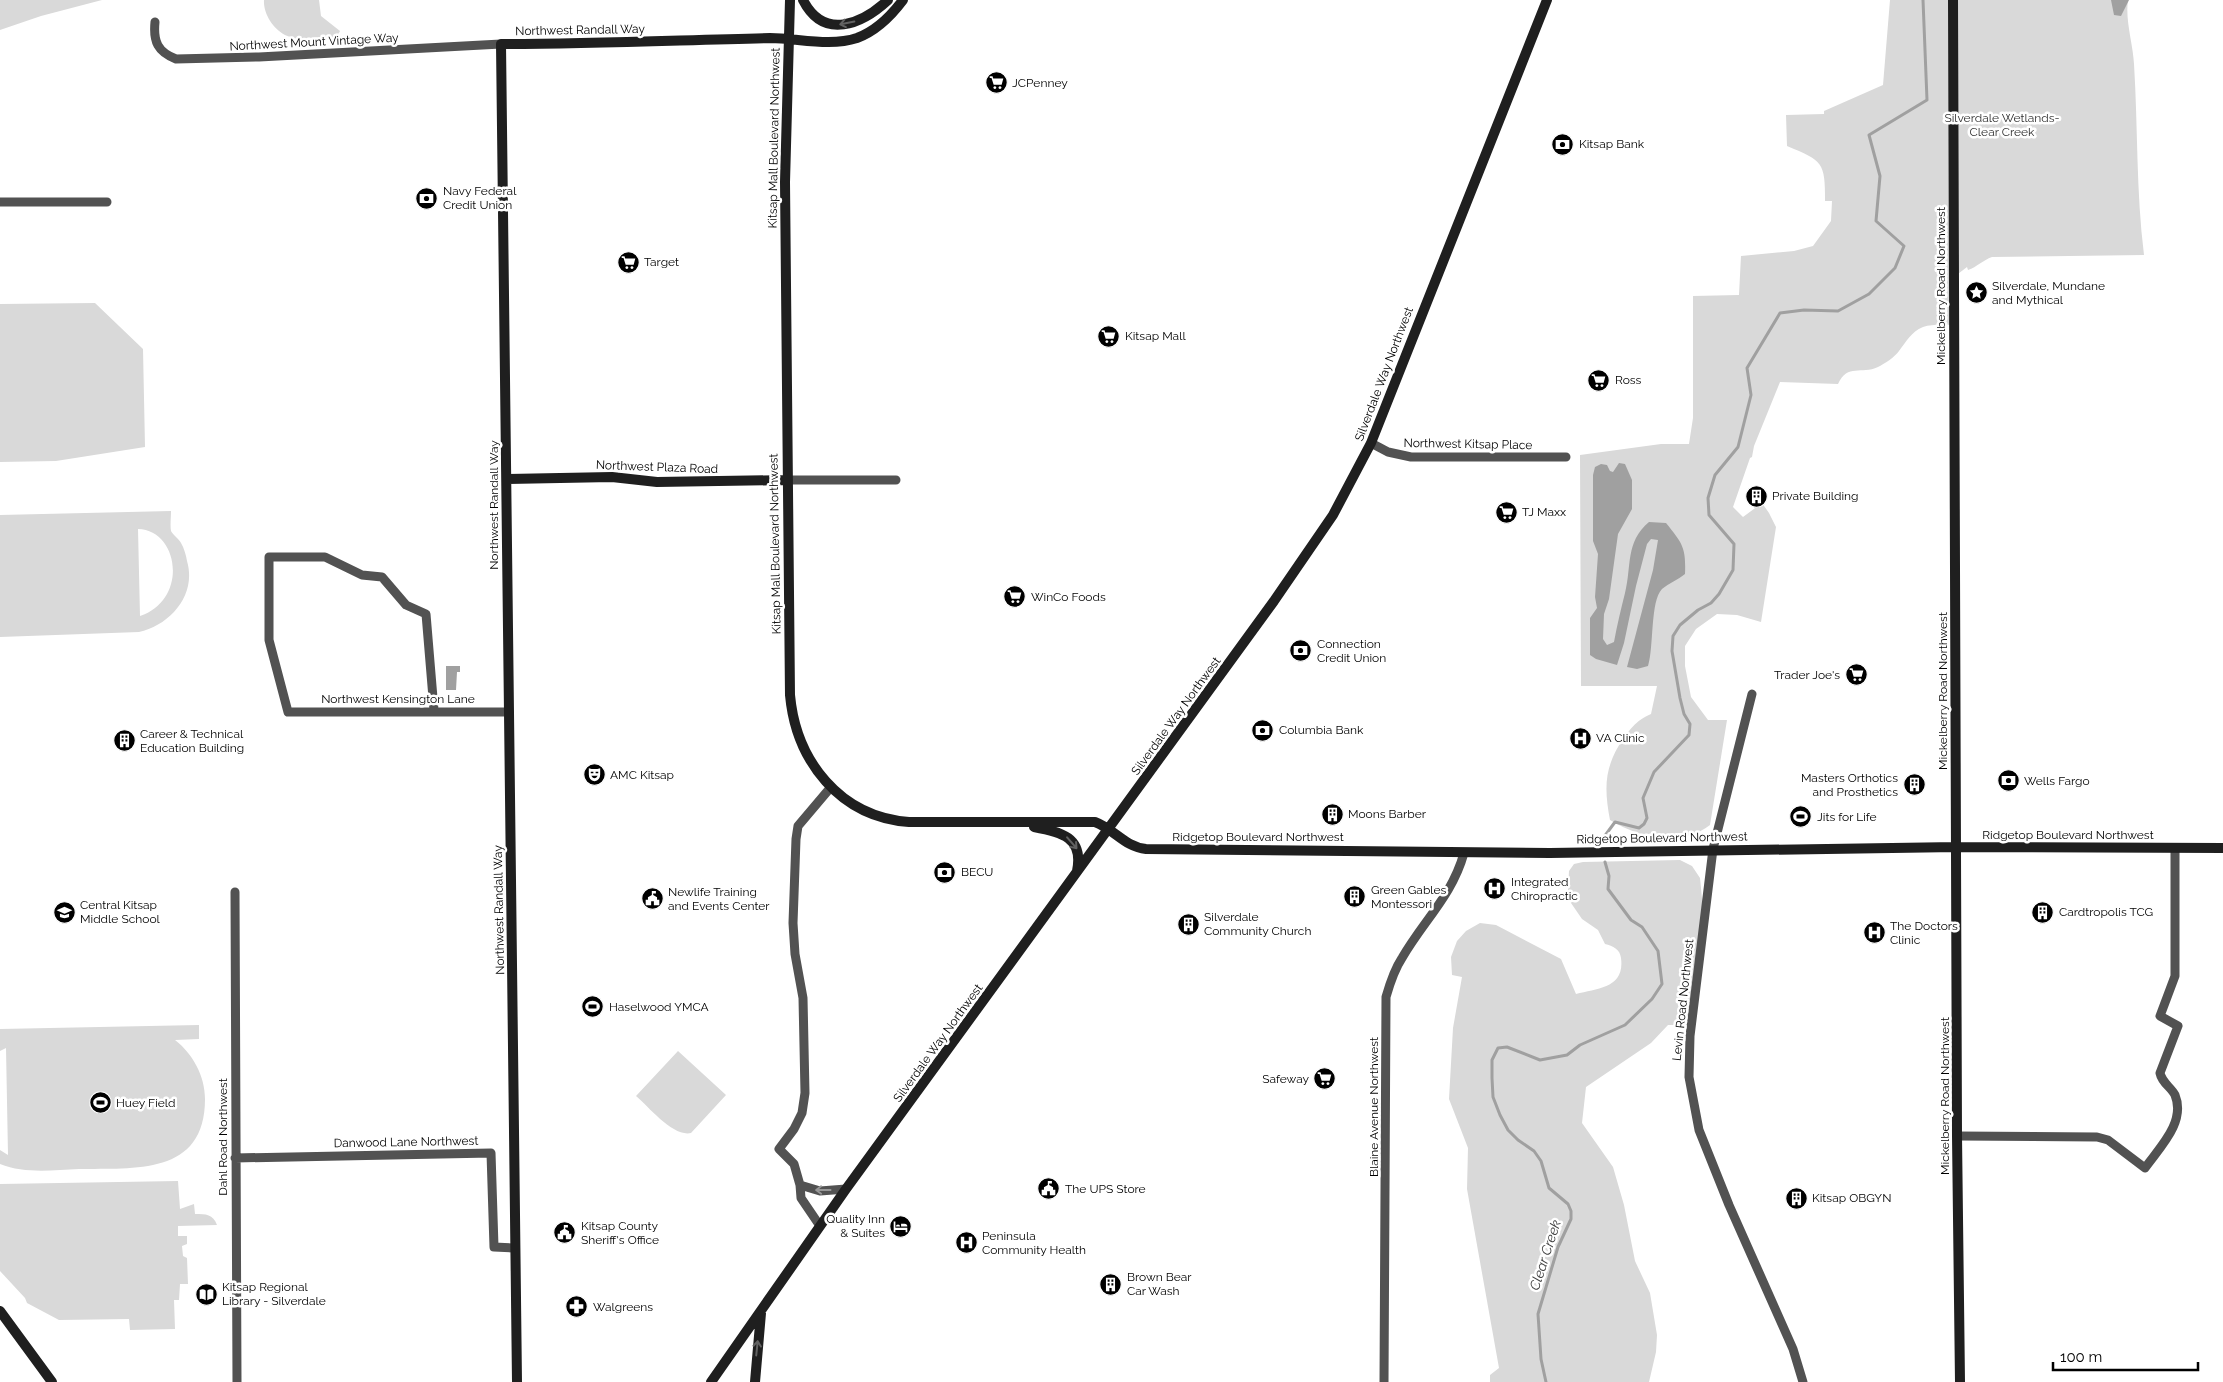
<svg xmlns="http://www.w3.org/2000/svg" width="2223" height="1382" viewBox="0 0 2223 1382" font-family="Raleway,sans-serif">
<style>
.green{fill:#d9d9d9;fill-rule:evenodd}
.water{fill:#a0a0a0}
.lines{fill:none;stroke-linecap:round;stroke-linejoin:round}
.stream{stroke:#a0a0a0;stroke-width:3}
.street{stroke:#525252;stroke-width:9}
.secondary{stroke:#1f1f1f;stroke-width:10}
.oneway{stroke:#626262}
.oneway2{stroke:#979797}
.labels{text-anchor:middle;stroke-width:5;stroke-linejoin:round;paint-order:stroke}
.street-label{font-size:12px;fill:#000;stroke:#fff}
.poi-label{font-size:12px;fill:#000;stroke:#fff;text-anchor:start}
.park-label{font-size:12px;fill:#303030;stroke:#fff}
.water-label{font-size:14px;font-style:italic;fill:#414141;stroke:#fff}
</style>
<rect width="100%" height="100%" fill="#fff"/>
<path class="green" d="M 0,0 L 102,0 L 41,16 L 0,30 Z
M 264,0 L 319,0 L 321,16 L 340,31 L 336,39 C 323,40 297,41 285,35 C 273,29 263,13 264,0 Z
M 1890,0 L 2128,0 C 2125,21 2133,43 2134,64 C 2138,128 2136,192 2144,255 L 1992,257 C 1983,260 1977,267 1968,270 L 1967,267 L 1954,277 L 1954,325 C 1944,325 1932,324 1923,327 C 1911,332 1906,342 1899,351 C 1895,357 1884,364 1878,367 C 1861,375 1848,363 1838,384 L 1780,382 L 1754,446 L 1752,457 L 1750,458 L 1733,507 L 1743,517 L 1762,503 L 1769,513 L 1776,527 L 1761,622 L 1737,615 L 1717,614 L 1696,629 L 1685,646 L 1685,666 L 1691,697 L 1708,720 L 1727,720 L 1710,825 C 1681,847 1639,838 1610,820 C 1604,788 1604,767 1623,739 C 1633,726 1636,721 1651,714 L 1657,686 L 1581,686 L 1580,455 L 1661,444 L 1689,444 L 1693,418 L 1693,296 L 1739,295 L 1741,256 L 1794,251 L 1813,246 L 1831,221 L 1832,201 L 1825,201 C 1825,162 1823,161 1787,146 L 1786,115 L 1824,114 L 1824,111 L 1883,85 Z
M 95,303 L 143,349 L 145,447 L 56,461 L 0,462 L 0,304 Z
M 171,511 C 171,517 170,526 171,531 C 173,535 179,539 181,543 C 184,548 186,555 187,561 C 197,595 170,625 139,632 L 0,637 L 0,515 ZM 138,529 C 179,530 189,599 140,616 Z
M 1680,860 L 1692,866 L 1700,878 L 1704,919 L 1691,1025 L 1668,1025 L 1651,1043 L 1586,1087 L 1582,1123 L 1613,1167 L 1624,1205 L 1635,1261 L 1650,1293 L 1657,1335 L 1656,1352 L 1649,1382 L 1490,1382 L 1490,1375 L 1499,1368 L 1467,1189 L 1468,1148 L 1449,1099 L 1453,1028 L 1462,977 L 1452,975 L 1451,957 L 1457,941 L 1466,931 L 1480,923 L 1496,925 L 1561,959 L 1576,994 C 1598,988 1625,988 1621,958 C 1620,949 1613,946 1605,944 L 1598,930 L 1582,919 L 1571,903 L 1568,890 L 1569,871 L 1574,864 L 1583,862 Z
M 199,1025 L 199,1039 L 175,1040 C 193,1054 205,1076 205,1099 C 205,1176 134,1168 79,1169 C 53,1170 25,1174 0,1164 L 0,1150 L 8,1155 L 6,1048 L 0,1051 L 0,1029 Z
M 678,1051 L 726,1095 L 691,1133 C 673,1137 650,1108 636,1096 Z
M 178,1181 L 180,1209 L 194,1204 L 195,1214 C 206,1214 213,1214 217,1225 L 178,1226 L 178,1236 L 187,1236 L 187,1244 L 182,1246 L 183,1256 L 187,1258 L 188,1284 L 180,1284 L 179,1300 L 174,1300 L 175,1329 L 130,1330 L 129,1319 L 59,1320 L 27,1303 L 25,1298 L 0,1271 L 0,1184 Z"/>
<path class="water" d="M 2111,0 L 2129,0 L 2121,16 L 2114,15 Z
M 1619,463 L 1625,464 L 1632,480 L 1632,509 L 1618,534 L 1609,599 L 1604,614 L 1603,639 L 1607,645 L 1614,642 C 1617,625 1621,609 1625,593 C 1632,566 1625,542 1649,522 L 1666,523 C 1683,544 1686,548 1685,574 C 1678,580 1669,583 1662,589 C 1650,601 1654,648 1648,666 L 1637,669 L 1627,667 L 1653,570 L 1658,540 L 1651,539 L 1647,544 L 1636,586 L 1624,643 L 1617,665 L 1596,659 L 1590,655 L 1590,618 L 1597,608 L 1595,597 L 1598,554 L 1593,541 L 1593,475 L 1595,467 L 1601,464 L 1607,465 L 1610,471 L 1613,472 Z
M 446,666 L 460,666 L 460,672 L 457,672 L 456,690 L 446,690 Z"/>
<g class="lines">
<path class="stream" d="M 1604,837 L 1615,822 L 1639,828 L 1644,824 L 1647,818 L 1643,798 L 1654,772 L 1689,735 L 1690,724 L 1684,714 L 1680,698 L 1672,651 L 1673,636 L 1680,625 L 1698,610 L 1711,603 L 1719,594 L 1733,570 L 1734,544 L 1709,515 L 1708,498 L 1715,475 L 1738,447 L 1751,395 L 1747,368 L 1780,313 L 1804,310 L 1838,311 L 1869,294 L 1895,268 L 1904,246 L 1876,221 L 1880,176 L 1869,135 L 1927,100 L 1923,0
M 1546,1382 L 1541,1359 L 1538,1314 L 1558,1247 L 1571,1219 L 1571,1211 L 1568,1204 L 1549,1188 L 1541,1161 L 1534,1151 L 1518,1140 L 1508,1130 L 1500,1115 L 1493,1097 L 1492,1078 L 1492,1060 L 1498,1048 L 1507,1047 L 1540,1060 L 1567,1055 L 1580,1045 L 1625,1025 L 1652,999 L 1662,984 L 1658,951 L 1642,927 L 1631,920 L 1608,889 L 1609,876 L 1605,862"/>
<path class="street" d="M 155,22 C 153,42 158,52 176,59 L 259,57 L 501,44
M 0,202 L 107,202
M 1371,443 L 1388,452 L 1411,457 L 1566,457
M 788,480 L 896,480
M 1752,694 L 1713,849 L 1690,1036 L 1689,1077 L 1699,1130 L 1729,1205 L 1793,1349 L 1803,1382
M 434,710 L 426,614 L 406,605 L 382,577 L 362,575 L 325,557 L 269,557 L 269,640 L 288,712 L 509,712
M 235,892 L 237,1382
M 1957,1136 L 2097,1137 L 2108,1140 L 2145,1168 C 2160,1147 2186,1122 2175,1095 C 2171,1087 2162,1083 2160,1073 L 2178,1026 L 2160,1016 L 2175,976 L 2175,848
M 235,1158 L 491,1153 L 494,1247 L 515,1248
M 800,1185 L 820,1191 L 846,1189
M 820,1226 L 801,1198 L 800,1185 L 794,1164 L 779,1149 L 794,1129 L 802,1113 L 805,1093 L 803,998 L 795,954 L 793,923 L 796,839 L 798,826 L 831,787
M 1384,1382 L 1386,997 C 1390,983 1394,970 1402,958 C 1424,920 1452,896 1464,853"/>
<path class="secondary" d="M 790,0 L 785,182 L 790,695 C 796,761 840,817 909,822 L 1095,822 C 1114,829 1125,847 1146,849 L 1550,853 L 1957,847 L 2223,848
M 803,0 C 824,41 862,24 888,0
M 1953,0 L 1957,1136 L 1960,1382
M 507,479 L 612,477 L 657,482 L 788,480
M 1034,827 C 1061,832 1084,837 1077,871
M 0,1311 L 52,1382
M 517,1382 L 501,44 C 591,44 680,40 770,38 C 797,38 830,47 857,38 C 876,31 891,16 903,0
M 711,1382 L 846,1189 L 1274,601 L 1333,515 L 1371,443 L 1547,0
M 755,1382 L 761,1313"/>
</g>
<defs><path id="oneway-shaft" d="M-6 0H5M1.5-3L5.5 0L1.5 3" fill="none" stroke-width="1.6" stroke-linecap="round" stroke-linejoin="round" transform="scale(1.25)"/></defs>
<g class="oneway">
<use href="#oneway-shaft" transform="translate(847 23) rotate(169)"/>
<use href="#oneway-shaft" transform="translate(1072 843) rotate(49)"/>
<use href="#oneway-shaft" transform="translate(757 1348) rotate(-84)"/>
</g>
<use class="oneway2" href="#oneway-shaft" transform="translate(823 1190) rotate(-180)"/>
<defs>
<symbol id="supermarket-disc" viewBox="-11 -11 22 22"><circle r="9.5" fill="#000" stroke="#fff"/><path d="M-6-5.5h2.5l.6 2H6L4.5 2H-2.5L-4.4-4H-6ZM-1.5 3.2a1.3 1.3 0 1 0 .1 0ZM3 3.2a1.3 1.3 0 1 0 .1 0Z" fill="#fff"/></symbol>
<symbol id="bank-disc" viewBox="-11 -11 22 22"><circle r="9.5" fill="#000" stroke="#fff"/><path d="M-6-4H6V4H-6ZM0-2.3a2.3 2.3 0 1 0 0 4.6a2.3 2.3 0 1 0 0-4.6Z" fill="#fff"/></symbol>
<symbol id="sight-disc" viewBox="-11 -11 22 22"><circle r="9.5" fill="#000" stroke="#fff"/><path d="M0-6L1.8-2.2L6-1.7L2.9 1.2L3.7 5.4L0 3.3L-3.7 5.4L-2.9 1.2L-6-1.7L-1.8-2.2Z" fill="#fff"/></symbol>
<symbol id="building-disc" viewBox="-11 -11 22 22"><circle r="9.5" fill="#000" stroke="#fff"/><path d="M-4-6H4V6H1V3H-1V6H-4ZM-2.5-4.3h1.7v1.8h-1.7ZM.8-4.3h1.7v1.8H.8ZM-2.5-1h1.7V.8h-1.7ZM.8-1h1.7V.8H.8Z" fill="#fff"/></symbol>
<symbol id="hospital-disc" viewBox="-11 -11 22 22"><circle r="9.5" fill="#000" stroke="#fff"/><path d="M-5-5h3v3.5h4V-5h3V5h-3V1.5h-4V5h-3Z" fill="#fff"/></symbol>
<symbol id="theatre-disc" viewBox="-11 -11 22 22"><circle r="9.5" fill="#000" stroke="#fff"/><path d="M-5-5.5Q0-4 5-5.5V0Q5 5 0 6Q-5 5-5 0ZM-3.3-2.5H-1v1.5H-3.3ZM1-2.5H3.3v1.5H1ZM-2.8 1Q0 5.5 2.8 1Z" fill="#fff"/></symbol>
<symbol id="stadium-disc" viewBox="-11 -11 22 22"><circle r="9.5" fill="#000" stroke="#fff"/><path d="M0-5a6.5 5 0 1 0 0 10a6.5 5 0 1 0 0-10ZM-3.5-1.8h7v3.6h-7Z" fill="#fff"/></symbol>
<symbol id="civic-disc" viewBox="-11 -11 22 22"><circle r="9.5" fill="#000" stroke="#fff"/><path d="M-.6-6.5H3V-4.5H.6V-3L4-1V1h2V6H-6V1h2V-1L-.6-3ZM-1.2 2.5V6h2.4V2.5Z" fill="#fff"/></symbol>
<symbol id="school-disc" viewBox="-11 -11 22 22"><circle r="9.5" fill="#000" stroke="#fff"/><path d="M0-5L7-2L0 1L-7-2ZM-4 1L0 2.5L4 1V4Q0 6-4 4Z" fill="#fff"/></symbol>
<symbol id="hotel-disc" viewBox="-11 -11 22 22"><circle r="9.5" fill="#000" stroke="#fff"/><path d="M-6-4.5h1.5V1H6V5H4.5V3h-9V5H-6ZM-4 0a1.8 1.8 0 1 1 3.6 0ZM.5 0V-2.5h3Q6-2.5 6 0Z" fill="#fff"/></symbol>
<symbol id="library-disc" viewBox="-11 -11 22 22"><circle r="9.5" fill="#000" stroke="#fff"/><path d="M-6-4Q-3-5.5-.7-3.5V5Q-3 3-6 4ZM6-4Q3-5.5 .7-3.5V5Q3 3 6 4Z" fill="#fff"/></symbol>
<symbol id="pharmacy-disc" viewBox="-11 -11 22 22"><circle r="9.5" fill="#000" stroke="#fff"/><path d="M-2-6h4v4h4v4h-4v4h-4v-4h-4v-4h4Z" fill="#fff"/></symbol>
</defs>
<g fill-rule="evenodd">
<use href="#supermarket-disc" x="984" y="70" width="25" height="25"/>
<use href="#bank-disc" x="1550" y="132" width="25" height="25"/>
<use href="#bank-disc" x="414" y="186" width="25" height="25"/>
<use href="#supermarket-disc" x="616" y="250" width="25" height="25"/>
<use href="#sight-disc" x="1964" y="280" width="25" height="25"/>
<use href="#supermarket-disc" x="1096" y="324" width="25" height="25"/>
<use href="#supermarket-disc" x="1586" y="368" width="25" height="25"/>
<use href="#building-disc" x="1744" y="484" width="25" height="25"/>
<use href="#supermarket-disc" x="1494" y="500" width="25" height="25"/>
<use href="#supermarket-disc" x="1002" y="584" width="25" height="25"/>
<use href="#bank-disc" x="1288" y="638" width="25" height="25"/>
<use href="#supermarket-disc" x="1844" y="662" width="25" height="25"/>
<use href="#bank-disc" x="1250" y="718" width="25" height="25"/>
<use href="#hospital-disc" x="1568" y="726" width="25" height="25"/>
<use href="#building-disc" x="112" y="728" width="25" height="25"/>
<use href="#theatre-disc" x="582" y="762" width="25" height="25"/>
<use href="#bank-disc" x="1996" y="768" width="25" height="25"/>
<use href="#building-disc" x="1902" y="772" width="25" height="25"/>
<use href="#building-disc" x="1320" y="802" width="25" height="25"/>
<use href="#stadium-disc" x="1788" y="804" width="25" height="25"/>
<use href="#bank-disc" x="932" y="860" width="25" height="25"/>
<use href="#hospital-disc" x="1482" y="876" width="25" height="25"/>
<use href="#building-disc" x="1342" y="884" width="25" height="25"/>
<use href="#civic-disc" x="640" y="886" width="25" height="25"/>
<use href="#school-disc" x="52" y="900" width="25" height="25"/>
<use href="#building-disc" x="2030" y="900" width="25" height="25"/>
<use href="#building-disc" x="1176" y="912" width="25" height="25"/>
<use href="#hospital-disc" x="1862" y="920" width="25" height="25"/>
<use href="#stadium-disc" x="580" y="994" width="25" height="25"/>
<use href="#supermarket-disc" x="1312" y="1066" width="25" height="25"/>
<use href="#stadium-disc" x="88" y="1090" width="25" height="25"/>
<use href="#civic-disc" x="1036" y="1176" width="25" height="25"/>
<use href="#building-disc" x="1784" y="1186" width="25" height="25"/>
<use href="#hotel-disc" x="888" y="1214" width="25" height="25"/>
<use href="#civic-disc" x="552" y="1220" width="25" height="25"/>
<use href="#hospital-disc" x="954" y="1230" width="25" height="25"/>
<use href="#building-disc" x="1098" y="1272" width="25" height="25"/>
<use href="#library-disc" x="194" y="1282" width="25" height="25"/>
<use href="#pharmacy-disc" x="564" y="1294" width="25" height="25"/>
</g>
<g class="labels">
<g class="street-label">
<text transform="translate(580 30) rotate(-1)" y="4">Northwest Randall Way</text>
<text transform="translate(314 42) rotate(-3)" y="4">Northwest Mount Vintage Way</text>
<text transform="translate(774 138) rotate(-89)" y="4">Kitsap Mall Boulevard Northwest</text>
<text transform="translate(1941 286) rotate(-90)" y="4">Mickelberry Road Northwest</text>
<text transform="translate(1384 374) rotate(-69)" y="4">Silverdale Way Northwest</text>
<text transform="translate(1468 444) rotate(1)" y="4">Northwest Kitsap Place</text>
<text transform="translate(657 467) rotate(2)" y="4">Northwest Plaza Road</text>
<text transform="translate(494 505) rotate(-90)" y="4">Northwest Randall Way</text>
<text transform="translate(775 544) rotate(-91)" y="4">Kitsap Mall Boulevard Northwest</text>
<text transform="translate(1943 691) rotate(-90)" y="4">Mickelberry Road Northwest</text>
<text x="398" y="703">Northwest Kensington Lane</text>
<text transform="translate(1176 716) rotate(-54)" y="4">Silverdale Way Northwest</text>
<text x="2068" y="839">Ridgetop Boulevard Northwest</text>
<text x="1258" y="841">Ridgetop Boulevard Northwest</text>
<text transform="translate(1662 838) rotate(-1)" y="4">Ridgetop Boulevard Northwest</text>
<text transform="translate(499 910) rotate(-91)" y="4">Northwest Randall Way</text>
<text transform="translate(1683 1000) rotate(-84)" y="4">Levin Road Northwest</text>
<text transform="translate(938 1043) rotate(-54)" y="4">Silverdale Way Northwest</text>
<text transform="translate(1945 1096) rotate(-90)" y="4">Mickelberry Road Northwest</text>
<text transform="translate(1374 1107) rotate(-90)" y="4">Blaine Avenue Northwest</text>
<text transform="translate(223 1137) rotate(-90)" y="4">Dahl Road Northwest</text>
<text transform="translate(406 1142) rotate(-1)" y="4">Danwood Lane Northwest</text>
</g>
<g class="poi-label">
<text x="1012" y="87">JCPenney</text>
<text x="1579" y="148">Kitsap Bank</text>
<text x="443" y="195">Navy Federal<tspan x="443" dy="14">Credit Union</tspan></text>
<text x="644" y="266">Target</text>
<text x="1992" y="290">Silverdale, Mundane<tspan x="1992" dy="14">and Mythical</tspan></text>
<text x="1125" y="340">Kitsap Mall</text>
<text x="1615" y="384">Ross</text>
<text x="1772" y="500">Private Building</text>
<text x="1522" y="516">TJ Maxx</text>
<text x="1031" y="601">WinCo Foods</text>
<text x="1317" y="648">Connection<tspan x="1317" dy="14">Credit Union</tspan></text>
<text x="1840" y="679" text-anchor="end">Trader Joe's</text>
<text x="1279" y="734">Columbia Bank</text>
<text x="140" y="738">Career &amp; Technical<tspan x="140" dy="14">Education Building</tspan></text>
<text x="1596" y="742">VA Clinic</text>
<text x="610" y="779">AMC Kitsap</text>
<text x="1898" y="782" text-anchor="end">Masters Orthotics<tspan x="1898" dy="14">and Prosthetics</tspan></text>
<text x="2024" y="785">Wells Fargo</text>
<text x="1348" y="818">Moons Barber</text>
<text x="1817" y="821">Jits for Life</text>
<text x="961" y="876">BECU</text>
<text x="1511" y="886">Integrated<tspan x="1511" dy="14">Chiropractic</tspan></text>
<text x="1371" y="894">Green Gables<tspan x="1371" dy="14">Montessori</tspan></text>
<text x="668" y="896">Newlife Training<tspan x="668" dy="14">and Events Center</tspan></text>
<text x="80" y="909">Central Kitsap<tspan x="80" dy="14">Middle School</tspan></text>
<text x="2059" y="916">Cardtropolis TCG</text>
<text x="1204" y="921">Silverdale<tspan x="1204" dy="14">Community Church</tspan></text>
<text x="1890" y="930">The Doctors<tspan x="1890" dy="14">Clinic</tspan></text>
<text x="609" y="1011">Haselwood YMCA</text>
<text x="1309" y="1083" text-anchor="end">Safeway</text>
<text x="116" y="1107">Huey Field</text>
<text x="1065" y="1193">The UPS Store</text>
<text x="1812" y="1202">Kitsap OBGYN</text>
<text x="885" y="1223" text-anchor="end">Quality Inn<tspan x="885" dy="14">&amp; Suites</tspan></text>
<text x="581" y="1230">Kitsap County<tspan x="581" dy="14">Sheriff's Office</tspan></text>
<text x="982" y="1240">Peninsula<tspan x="982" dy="14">Community Health</tspan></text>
<text x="1127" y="1281">Brown Bear<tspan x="1127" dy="14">Car Wash</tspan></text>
<text x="222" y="1291">Kitsap Regional<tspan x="222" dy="14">Library - Silverdale</tspan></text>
<text x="593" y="1311">Walgreens</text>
</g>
<g class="park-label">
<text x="2002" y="122">Silverdale Wetlands-<tspan x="2002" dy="14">Clear Creek</tspan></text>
</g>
<g class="water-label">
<text transform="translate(1545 1255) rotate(-72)" y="5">Clear Creek</text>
</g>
</g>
<path d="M2053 1362v8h145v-8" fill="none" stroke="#000000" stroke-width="2.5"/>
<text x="2060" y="1362" font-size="15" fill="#000000" stroke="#ffffff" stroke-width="4" paint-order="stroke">100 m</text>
</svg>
